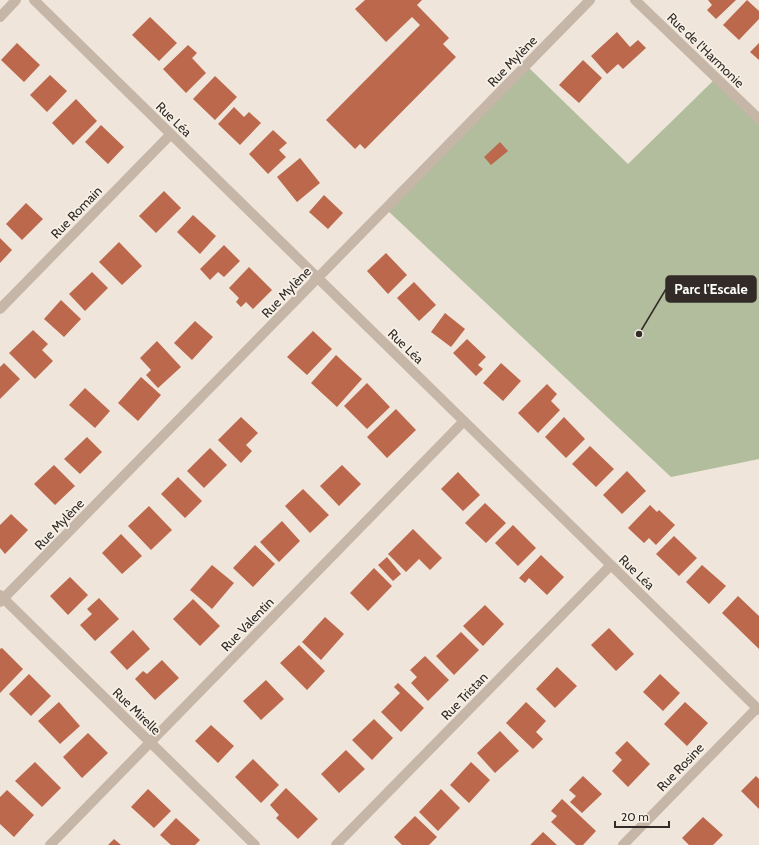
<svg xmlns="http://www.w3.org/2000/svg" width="759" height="845" viewBox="0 0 759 845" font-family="Cabin,sans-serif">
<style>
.green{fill:#b1bd9c}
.building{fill:#bc684c}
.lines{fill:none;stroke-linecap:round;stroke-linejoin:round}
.minor{stroke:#c6b6a7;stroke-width:10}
.labels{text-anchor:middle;stroke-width:3.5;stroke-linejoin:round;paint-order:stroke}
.street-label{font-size:13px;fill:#332b27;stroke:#f7f0e6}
.leader{fill:none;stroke:#332b27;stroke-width:1.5}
.callout-dot{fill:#332b27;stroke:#f7f0e6;stroke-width:1.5}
.callout{fill:#332b27;stroke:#332b27;stroke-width:1.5}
.callout-label{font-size:14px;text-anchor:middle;font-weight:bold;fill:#fff}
</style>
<rect width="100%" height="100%" fill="#efe5da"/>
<path class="green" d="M 526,65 L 628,164 L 716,78 L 759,119 L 759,459 L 671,477 L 386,209 Z"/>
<path class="building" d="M 365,0 L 422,0 L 417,5 L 449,38 L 443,44 L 456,57 L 365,149 L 360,144 L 355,149 L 326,120 L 420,25 L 412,17 L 386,42 L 355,9 Z
M 708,0 L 736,0 L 716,19 L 707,10 L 712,5 Z
M 747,0 L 759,11 L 759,19 L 739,40 L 723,25 Z
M 150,17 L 177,43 L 159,61 L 132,35 Z
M 617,32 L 630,47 L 638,40 L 646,48 L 623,69 L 618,64 L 607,74 L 591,56 Z
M 17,43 L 40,65 L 24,82 L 1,60 Z
M 759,43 L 759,60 L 750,52 Z
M 188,45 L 197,53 L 192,58 L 206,73 L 186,93 L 163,69 Z
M 583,60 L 602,78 L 579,103 L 559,85 Z
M 50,75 L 67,91 L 47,112 L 30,95 Z
M 215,76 L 237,97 L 215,120 L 193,99 Z
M 76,99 L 97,121 L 73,145 L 52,123 Z
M 234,107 L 244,117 L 249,112 L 261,123 L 240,145 L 218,124 Z
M 101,125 L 124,147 L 108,164 L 85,142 Z
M 273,130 L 287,143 L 279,150 L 286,157 L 268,174 L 249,154 Z
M 500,142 L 508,151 L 491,165 L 484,157 Z
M 300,158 L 320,183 L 297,202 L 277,177 Z
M 164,191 L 181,208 L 156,233 L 139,216 Z
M 324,195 L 343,213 L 328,229 L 309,212 Z
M 26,203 L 43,219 L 22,240 L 6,224 Z
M 193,215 L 216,236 L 200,254 L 177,232 Z
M 0,238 L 12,250 L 0,263 Z
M 119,242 L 142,266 L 122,285 L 99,262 Z
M 224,245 L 240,261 L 224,277 L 218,272 L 210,280 L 200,269 Z
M 386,253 L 407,275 L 388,294 L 367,271 Z
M 249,267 L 272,290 L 253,309 L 246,302 L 241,307 L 236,302 L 239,298 L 229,288 Z
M 92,272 L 108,288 L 85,311 L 69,294 Z
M 414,282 L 436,305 L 419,321 L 397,298 Z
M 61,300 L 81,319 L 64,337 L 44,319 Z
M 445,313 L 465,329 L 451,347 L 431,332 Z
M 195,321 L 213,337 L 192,360 L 174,343 Z
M 33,330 L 48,344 L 42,350 L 53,361 L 35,379 L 9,353 Z
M 313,331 L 332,349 L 307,375 L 287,357 Z
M 467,339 L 486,357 L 478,365 L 483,369 L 476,376 L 453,353 Z
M 157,341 L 181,367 L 158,388 L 146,375 L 151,370 L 140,358 Z
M 336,355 L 362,379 L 337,407 L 311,383 Z
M 4,363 L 20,379 L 0,399 L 0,367 Z
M 501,363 L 521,381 L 503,401 L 483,383 Z
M 141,377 L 161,395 L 138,421 L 118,403 Z
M 367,383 L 390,407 L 367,429 L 344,406 Z
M 547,384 L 557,394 L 551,401 L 560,410 L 538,433 L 518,413 Z
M 85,388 L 110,411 L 95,428 L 69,405 Z
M 396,409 L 416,430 L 387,458 L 367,437 Z
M 241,417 L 258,433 L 246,445 L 252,451 L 241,463 L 218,440 Z
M 564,417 L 585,439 L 566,458 L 545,437 Z
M 87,437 L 102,452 L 80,474 L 64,459 Z
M 590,446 L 614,469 L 596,487 L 572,464 Z
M 210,448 L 227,465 L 204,488 L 187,471 Z
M 54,465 L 75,486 L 55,505 L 34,484 Z
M 342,465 L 361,484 L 339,506 L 320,486 Z
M 627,471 L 646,491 L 622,514 L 603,495 Z
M 458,472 L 480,495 L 463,511 L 441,489 Z
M 178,477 L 202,501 L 185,518 L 161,494 Z
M 303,489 L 329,515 L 310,533 L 285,506 Z
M 485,503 L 506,523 L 486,543 L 465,523 Z
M 650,505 L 657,512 L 659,510 L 675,525 L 656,545 L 649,538 L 644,543 L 628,528 Z
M 149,506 L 172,530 L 151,550 L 128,526 Z
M 11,514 L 28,530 L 5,554 L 0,548 L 0,525 Z
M 282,521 L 300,541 L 279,562 L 260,542 Z
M 513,525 L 536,548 L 518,566 L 495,543 Z
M 413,529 L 442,558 L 430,570 L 419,559 L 406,572 L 388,554 Z
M 121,534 L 142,556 L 122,574 L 102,553 Z
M 674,536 L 697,558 L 679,576 L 656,554 Z
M 255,545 L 275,564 L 253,587 L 233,568 Z
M 541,555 L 564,577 L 547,595 L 529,578 L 525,583 L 519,578 Z
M 387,557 L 401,574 L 393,581 L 378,565 Z
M 212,565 L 234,583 L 212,609 L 190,590 Z
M 702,565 L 726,586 L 709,604 L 686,582 Z
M 374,568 L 392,586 L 368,611 L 350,593 Z
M 70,577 L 88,595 L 68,615 L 50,596 Z
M 738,596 L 759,616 L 759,649 L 722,613 Z
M 99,598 L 119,619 L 95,641 L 80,625 L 92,614 L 87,609 Z
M 193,599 L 220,626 L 200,646 L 173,619 Z
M 485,605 L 504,624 L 483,646 L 463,626 Z
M 325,617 L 344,634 L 321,660 L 302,642 Z
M 609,628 L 634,654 L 616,671 L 591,645 Z
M 133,630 L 150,649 L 127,670 L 110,652 Z
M 461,632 L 479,650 L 454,675 L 436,656 Z
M 299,645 L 325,671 L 307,690 L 280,663 Z
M 2,648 L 23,669 L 0,693 L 0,649 Z
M 425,656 L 449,680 L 428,701 L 411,683 L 417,677 L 410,670 Z
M 162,660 L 179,678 L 155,700 L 135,679 L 143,671 L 147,674 Z
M 557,667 L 577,686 L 555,708 L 536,689 Z
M 29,674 L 51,696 L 31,716 L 9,694 Z
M 660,674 L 680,693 L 663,711 L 643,692 Z
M 266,680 L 284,699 L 261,720 L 243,701 Z
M 398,683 L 424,708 L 401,732 L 381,712 L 400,693 L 394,687 Z
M 59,702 L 80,726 L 60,744 L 38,721 Z
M 526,702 L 546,721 L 536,732 L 543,739 L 533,749 L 506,723 Z
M 685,702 L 708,723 L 687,746 L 664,724 Z
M 374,719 L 393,738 L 372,760 L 352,740 Z
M 211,725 L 234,746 L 218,763 L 195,741 Z
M 500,731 L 519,751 L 495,773 L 477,753 Z
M 88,733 L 108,753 L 82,778 L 63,757 Z
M 627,741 L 650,764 L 628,787 L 612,771 L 622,760 L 615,753 Z
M 346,750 L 365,769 L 339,793 L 321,774 Z
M 253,759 L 279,785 L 261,803 L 235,777 Z
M 35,762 L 61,788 L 42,807 L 15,781 Z
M 471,762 L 490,780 L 469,803 L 450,785 Z
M 583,776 L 602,794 L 582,813 L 570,802 L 576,796 L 569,790 Z
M 756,776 L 759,779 L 759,809 L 741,791 Z
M 286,788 L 318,819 L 298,839 L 276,818 L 279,815 L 270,805 Z
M 148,789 L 171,811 L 154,828 L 131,807 Z
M 441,789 L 460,808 L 438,831 L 419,812 Z
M 7,790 L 34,815 L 14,837 L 0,824 L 0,797 Z
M 562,799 L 596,831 L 583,845 L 576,845 L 551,822 L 557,816 L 551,811 Z
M 415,816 L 437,837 L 429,845 L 402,845 L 394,837 Z
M 703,817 L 723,835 L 713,845 L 689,845 L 682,838 Z
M 176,818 L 200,840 L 195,845 L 171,845 L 160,835 Z
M 543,832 L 557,845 L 530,845 Z
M 114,839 L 121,845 L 108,845 Z"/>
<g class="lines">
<path class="minor" d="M 34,0 L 759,710
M 635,0 L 759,119
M 0,17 L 16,0
M 0,309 L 171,134
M 0,595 L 255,845
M 0,602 L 590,0
M 50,845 L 464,421
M 336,845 L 611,565
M 623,845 L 757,708"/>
</g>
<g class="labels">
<g class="street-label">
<text transform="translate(706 50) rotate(44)" y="5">Rue de l'Harmonie</text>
<text transform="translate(512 61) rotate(-46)" y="5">Rue Mylène</text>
<text transform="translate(174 119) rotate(44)" y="5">Rue Léa</text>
<text transform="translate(76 212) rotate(-46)" y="5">Rue Romain</text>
<text transform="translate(286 292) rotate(-46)" y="5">Rue Mylène</text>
<text transform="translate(406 346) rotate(44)" y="5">Rue Léa</text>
<text transform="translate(59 524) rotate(-46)" y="5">Rue Mylène</text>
<text transform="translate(637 572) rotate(44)" y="5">Rue Léa</text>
<text transform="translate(247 624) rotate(-46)" y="5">Rue Valentin</text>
<text transform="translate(464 696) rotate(-46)" y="5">Rue Tristan</text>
<text transform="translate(137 711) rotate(44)" y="5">Rue Mirelle</text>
<text transform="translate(680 767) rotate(-46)" y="5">Rue Rosine</text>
</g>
</g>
<path class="leader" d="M639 334L666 289"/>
<circle class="callout-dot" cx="639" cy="334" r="4"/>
<rect class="callout" x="666" y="276" width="90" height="26" rx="4"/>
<g class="callout-label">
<text x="711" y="294">Parc l'Escale</text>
</g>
<path d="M615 821v6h54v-6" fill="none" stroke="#332b27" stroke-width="2"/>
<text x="621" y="821" font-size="12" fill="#332b27" stroke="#f7f0e6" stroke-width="3" paint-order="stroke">20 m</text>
</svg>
